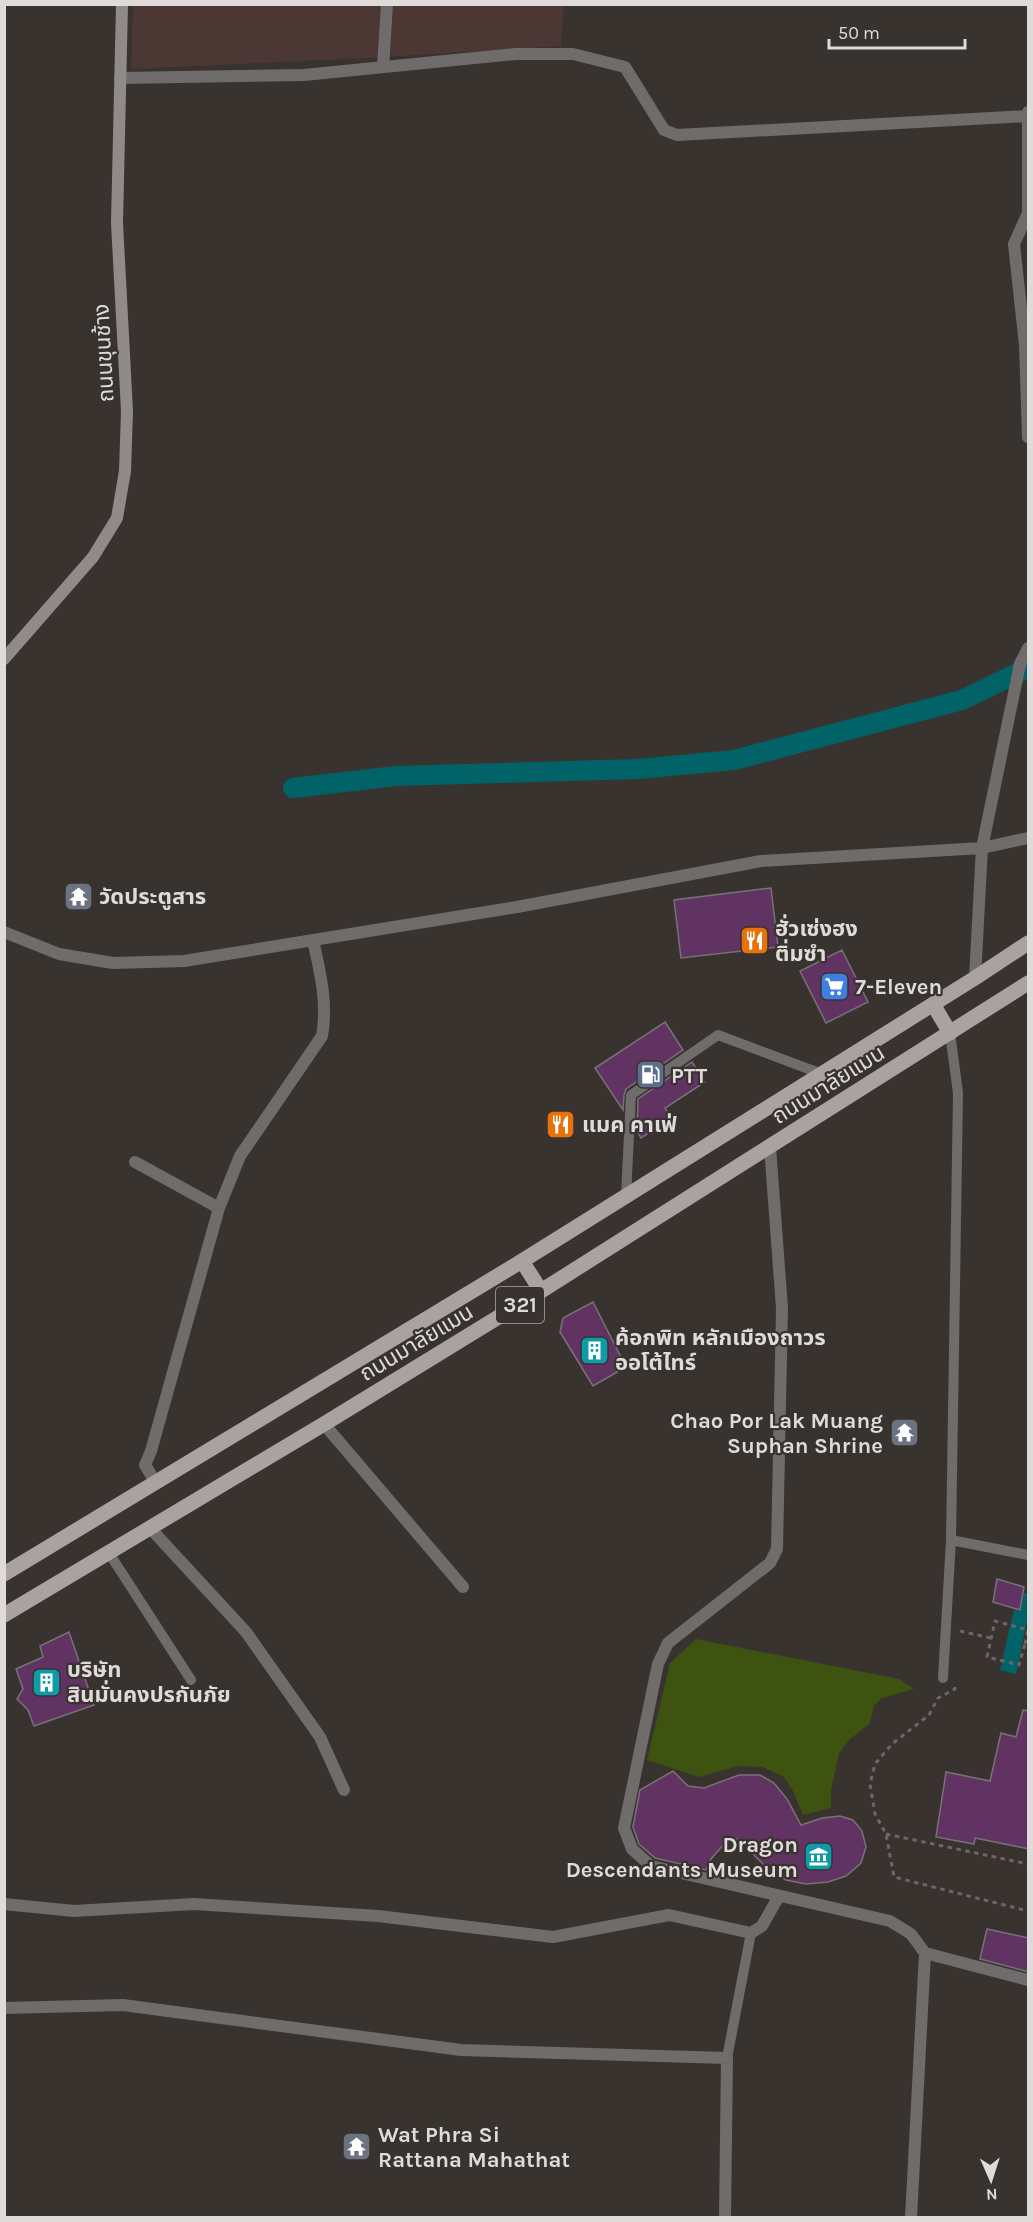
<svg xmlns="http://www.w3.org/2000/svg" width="1033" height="2222" viewBox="0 0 1033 2222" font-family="Karla,'Noto Sans Thai',sans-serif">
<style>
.education{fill:#4b3733}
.green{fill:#3e5310}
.water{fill:#016368}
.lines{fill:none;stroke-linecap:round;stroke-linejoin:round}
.canal{stroke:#016368;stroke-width:20}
.building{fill:#613363;stroke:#777277;stroke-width:1.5}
.path{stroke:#6c6764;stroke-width:3;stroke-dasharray:4.5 4.5;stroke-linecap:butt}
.lane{stroke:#6f6c6b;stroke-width:10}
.street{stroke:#6f6c6b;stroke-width:12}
.secondary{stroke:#908b8a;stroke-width:12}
.primary{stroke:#a9a2a1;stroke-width:15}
.labels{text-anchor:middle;stroke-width:4.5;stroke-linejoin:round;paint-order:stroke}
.shield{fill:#393330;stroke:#ada9a6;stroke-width:1.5}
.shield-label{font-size:21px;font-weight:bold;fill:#dfdbd9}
.street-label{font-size:22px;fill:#dfdbd9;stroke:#393330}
.poi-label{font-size:22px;font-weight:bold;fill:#dfdbd9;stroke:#393330;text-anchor:start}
</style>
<rect width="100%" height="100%" fill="#393330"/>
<path class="education" d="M 133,5 L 564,5 L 561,46 L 368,58 L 131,69 Z"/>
<path class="green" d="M 696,1639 L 899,1679 L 914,1689 L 882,1698 L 874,1706 L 870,1723 L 849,1740 L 839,1753 L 831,1790 L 831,1808 L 803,1815 L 793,1791 L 784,1777 L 762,1767 L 738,1766 L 699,1777 L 647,1760 L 670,1663 Z"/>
<path class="water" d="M 1024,1593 L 1028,1593 L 1028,1616 L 1016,1674 L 1000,1670 L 1014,1610 L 1020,1611 Z"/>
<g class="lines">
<path class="canal" d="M 293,788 L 396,776 L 638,769 L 734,760 L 962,700 L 1028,668"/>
</g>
<path class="building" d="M 771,888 L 778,947 L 681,958 L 674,900 Z
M 842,950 L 868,1002 L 826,1023 L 800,971 Z
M 665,1022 L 683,1050 L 626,1089 L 624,1095 L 623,1110 L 595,1068 Z
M 692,1062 L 705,1082 L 665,1108 L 671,1118 L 641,1138 L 637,1131 L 638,1099 Z
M 593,1302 L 626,1367 L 593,1386 L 560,1332 L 563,1318 Z
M 997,1579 L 1024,1587 L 1020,1610 L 993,1602 Z
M 69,1632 L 94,1705 L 34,1726 L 28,1710 L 17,1699 L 23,1689 L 16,1669 L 43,1657 L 40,1646 Z
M 1023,1710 L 1029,1711 L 1029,1849 L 975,1838 L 974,1844 L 936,1837 L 946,1772 L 990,1781 L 1001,1733 L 1016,1737 Z
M 673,1771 L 688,1786 L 704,1788 L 739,1775 L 760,1775 L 774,1783 L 787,1799 L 801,1825 L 822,1818 L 840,1816 L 853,1820 L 862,1831 L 866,1847 L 861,1863 L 846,1876 L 828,1882 L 806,1884 L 786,1880 L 769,1870 L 755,1856 L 746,1842 L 734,1838 L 725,1843 L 711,1859 L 706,1870 L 655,1858 L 639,1844 L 633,1827 L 640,1790 Z
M 987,1929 L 1029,1938 L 1029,1972 L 980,1959 Z"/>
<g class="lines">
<path class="path" d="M 960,1631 L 991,1638
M 1025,1644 L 1028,1630 L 995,1621 L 987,1657 L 1019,1665 L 1025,1644 L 1028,1645
M 955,1687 L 955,1689 L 938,1698 L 929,1715 L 892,1744 L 875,1764 L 870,1784 L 875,1814 L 886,1834 L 894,1877 L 1028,1911
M 886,1834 L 1028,1864"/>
<path class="lane" d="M 626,1196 L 631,1095 L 718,1035 L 822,1074
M 951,1540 L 1028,1555
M 109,1553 L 191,1680
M 943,1678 L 951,1540 L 958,1093 L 950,1033
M 727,2058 L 751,1933"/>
<path class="street" d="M 383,67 L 387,4
M 120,78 L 304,75 L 516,54 L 573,54 L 625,67 L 664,130 L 677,135 L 1028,116
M 1028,112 L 1028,213 L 1014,244 L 1025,345 L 1028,437
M 4,932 L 59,954 L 113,963 L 184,961 L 517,907 L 761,861 L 982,848 L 1028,838
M 975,978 L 982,848 L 1020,664 L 1028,648
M 770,1147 L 782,1308 L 777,1549 L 770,1563 L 668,1643 L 658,1664 L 624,1828 L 632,1849 L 651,1866 L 890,1921 L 911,1934 L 925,1953 L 1028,1980
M 135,1162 L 219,1208
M 324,1424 L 463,1587
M 156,1483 L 145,1465 L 151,1451 L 219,1208 L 240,1156 L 322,1036 C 328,1003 320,972 313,940
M 150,1528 L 246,1632 L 320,1737 L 344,1790
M 4,1904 L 74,1911 L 194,1904 L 378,1916 L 553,1937 L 669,1915 L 751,1933 L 762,1926 L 779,1896
M 4,2008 L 123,2005 L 461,2050 L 727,2058 L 725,2218
M 911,2218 L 925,1953"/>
<path class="secondary" d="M 4,659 L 93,557 L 117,518 L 125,471 L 127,411 L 117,223 L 122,4"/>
<path class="primary" d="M 933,1004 L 950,1033
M 522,1261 L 541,1291
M 4,1574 L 522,1261 L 975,978 L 1028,943
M 4,1615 L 324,1424 L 541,1291 L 1028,983"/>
</g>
<defs>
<symbol id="temple-square" viewBox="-11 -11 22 22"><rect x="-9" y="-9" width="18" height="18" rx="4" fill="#6b7280" stroke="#393330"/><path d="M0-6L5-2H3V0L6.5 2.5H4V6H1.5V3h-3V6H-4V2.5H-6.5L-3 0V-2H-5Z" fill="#fff"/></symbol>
<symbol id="restaurant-square" viewBox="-11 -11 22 22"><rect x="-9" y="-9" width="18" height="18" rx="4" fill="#e8710a" stroke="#393330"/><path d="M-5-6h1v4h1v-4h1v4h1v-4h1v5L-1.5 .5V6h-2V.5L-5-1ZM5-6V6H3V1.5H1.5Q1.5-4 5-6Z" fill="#fff"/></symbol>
<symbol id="supermarket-square" viewBox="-11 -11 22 22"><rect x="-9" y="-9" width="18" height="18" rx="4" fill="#3f7fe0" stroke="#393330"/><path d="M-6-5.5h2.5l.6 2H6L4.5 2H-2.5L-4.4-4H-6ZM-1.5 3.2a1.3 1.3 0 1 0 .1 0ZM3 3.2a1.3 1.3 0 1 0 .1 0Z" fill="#fff"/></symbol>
<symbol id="fuel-square" viewBox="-11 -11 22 22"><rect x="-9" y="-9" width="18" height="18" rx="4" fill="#5c6f8a" stroke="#393330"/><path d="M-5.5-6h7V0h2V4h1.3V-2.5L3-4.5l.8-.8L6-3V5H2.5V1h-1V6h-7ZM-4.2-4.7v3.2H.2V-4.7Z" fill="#fff"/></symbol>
<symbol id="building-square" viewBox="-11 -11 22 22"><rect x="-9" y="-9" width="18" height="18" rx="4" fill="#0f9aa8" stroke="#393330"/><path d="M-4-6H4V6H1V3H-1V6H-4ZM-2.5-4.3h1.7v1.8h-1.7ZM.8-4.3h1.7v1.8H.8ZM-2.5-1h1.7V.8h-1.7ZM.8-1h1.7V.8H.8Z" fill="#fff"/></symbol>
<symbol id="museum-square" viewBox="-11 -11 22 22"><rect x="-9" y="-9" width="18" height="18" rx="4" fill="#0f9aa8" stroke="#393330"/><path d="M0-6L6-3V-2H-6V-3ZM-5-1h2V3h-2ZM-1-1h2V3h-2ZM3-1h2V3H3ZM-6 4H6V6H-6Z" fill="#fff"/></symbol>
</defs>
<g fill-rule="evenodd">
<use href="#temple-square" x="62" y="880" width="33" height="33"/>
<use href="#restaurant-square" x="738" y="924" width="33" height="33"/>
<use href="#supermarket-square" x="818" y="970" width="33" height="33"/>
<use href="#fuel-square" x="634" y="1058" width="33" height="33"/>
<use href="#restaurant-square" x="544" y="1108" width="33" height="33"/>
<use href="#building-square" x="578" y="1334" width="33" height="33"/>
<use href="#temple-square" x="888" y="1416" width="33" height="33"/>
<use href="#building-square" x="30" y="1666" width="33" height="33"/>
<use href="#museum-square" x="802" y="1840" width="33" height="33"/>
<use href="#temple-square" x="340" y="2130" width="33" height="33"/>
</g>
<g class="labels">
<rect class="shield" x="496" y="1287" width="48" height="36" rx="4.5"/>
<g class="shield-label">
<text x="520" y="1312">321</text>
</g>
<g class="street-label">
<text transform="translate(103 353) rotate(-93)" y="8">ถนนขุนช้าง</text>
<text transform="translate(828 1084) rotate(-32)" y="8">ถนนมาลัยแมน</text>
<text transform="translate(416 1342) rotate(-31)" y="8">ถนนมาลัยแมน</text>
</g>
<g class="poi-label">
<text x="99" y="904">วัดประตูสาร</text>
<text x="775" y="936">ฮั่วเซ่งฮง<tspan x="775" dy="25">ติ่มซำ</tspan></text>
<text x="855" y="994">7-Eleven</text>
<text x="671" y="1083">PTT</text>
<text x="582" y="1132">แมค คาเฟ่</text>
<text x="615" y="1345">ค้อกพิท หลักเมืองถาวร<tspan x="615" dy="25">ออโต้ไทร์</tspan></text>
<text x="883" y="1428" text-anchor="end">Chao Por Lak Muang<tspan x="883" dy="25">Suphan Shrine</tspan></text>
<text x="67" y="1677">บริษัท<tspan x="67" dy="25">สินมั่นคงปรกันภัย</tspan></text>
<text x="798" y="1852" text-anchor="end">Dragon<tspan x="798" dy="25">Descendants Museum</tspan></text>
<text x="378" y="2142">Wat Phra Si<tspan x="378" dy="25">Rattana Mahathat</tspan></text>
</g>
</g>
<rect width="1033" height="2222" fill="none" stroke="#dfdbd9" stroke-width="12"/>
<g transform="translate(991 2180) rotate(177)" stroke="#393330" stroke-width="4.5" paint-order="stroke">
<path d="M0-4.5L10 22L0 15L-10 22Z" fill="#dfdbd9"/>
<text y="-9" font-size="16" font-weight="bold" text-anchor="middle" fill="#dfdbd9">N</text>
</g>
<path d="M829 39v9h136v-9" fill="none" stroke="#dfdbd9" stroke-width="3"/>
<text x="838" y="39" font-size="18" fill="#dfdbd9" stroke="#393330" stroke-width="4.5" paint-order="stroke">50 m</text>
</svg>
